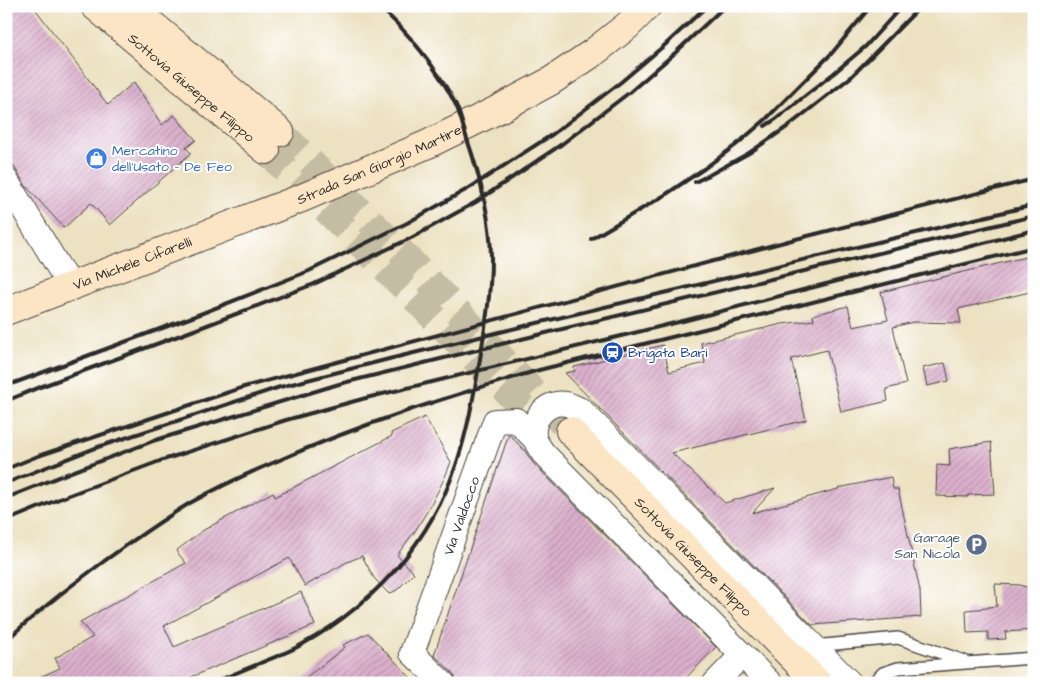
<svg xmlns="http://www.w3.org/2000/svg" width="1040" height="689" viewBox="0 0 1040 689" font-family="'Architects Daughter',sans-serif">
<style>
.building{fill:url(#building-hatch)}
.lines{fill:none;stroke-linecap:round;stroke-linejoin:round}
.secondary-tunnel{stroke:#c5bda3;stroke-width:28;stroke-dasharray:28 14;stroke-linecap:butt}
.lane-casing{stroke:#484642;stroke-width:14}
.street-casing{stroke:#484642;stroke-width:26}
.secondary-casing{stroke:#484642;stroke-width:30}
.lane{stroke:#fff;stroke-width:11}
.street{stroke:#fff;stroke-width:24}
.secondary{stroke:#fce5c4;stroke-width:28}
.rail{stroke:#2b2b2b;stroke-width:4}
.labels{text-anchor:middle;stroke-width:4;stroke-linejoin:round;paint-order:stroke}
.street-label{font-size:14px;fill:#2b2b2b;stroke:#fff}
.shop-label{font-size:14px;fill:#366cbe;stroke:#fff;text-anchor:start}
.transit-label{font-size:14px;fill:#164399;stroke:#fff;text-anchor:start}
.service-label{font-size:14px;fill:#4e5e75;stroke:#fff;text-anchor:end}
</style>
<defs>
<pattern id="building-hatch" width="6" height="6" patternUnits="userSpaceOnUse" patternTransform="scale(1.25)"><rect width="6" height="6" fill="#dcb0cd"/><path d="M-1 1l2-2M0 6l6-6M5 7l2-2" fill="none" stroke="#b38fa7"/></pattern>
</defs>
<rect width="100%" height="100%" fill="#fff"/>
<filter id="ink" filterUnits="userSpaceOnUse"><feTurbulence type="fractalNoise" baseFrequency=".02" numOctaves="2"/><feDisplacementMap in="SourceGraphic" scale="10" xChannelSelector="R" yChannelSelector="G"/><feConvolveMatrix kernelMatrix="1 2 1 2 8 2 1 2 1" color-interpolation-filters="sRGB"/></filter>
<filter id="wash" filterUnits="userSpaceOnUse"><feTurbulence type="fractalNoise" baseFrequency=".0096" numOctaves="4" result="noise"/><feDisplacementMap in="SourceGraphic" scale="20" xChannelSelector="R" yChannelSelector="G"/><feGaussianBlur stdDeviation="1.12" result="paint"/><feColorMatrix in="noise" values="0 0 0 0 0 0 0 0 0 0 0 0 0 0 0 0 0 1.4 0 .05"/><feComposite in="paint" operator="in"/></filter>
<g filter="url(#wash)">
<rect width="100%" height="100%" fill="#ece1c1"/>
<g id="blocks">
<path class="building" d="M 6,6 L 33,6 L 108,105 L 134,82 L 162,125 L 174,115 L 196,140 L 186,148 L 191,153 L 110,225 L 91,203 L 64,228 L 26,186 L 6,154 Z
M 1034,255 L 1034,291 L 958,309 L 961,323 L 913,322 L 893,327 L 906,384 L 886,389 L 888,401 L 841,412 L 827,350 L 791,359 L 806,420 L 672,453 L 725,503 L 775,488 L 752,513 L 838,489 L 838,488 L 891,477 L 893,489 L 898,489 L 920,591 L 921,617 L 812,625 L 565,373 L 575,371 L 574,367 L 663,345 L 669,372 L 705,363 L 701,343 L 782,324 L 814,320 L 813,315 L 848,306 L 853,327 L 888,320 L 881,292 Z
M 945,363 L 949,381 L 927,386 L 923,368 Z
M 425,417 L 451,462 L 445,477 L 431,505 L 415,531 L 397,555 L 414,573 L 397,590 L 389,594 L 374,578 L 362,556 L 347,562 L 305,586 L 289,558 L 164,626 L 174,647 L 301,592 L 315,625 L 177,683 L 27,683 L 60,668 L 55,658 L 93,637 L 80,622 L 186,563 L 176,551 L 202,531 L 273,492 L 275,497 L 392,436 L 391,433 Z
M 509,434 L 525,451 L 533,463 L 716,647 L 681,683 L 456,683 L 456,679 L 453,673 L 434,655 Z
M 991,442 L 995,494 L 968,495 L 968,497 L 936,496 L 937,465 L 950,466 L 949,449 Z
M 995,584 L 1020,585 L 1032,589 L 1034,630 L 1005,632 L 1006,639 L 988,640 L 988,632 L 967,633 L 966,610 L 988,608 L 988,607 L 997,606 Z
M 368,633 L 380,646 L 416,683 L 299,683 L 345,647 L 343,645 Z"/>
</g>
</g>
<g filter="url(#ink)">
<use href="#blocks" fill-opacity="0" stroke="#484642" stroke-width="1"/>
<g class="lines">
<path class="secondary-tunnel" d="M 280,132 L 411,262 L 570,431
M 266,150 L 394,277 L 528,413"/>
<defs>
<path id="lane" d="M 814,646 L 898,638 L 964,661
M 873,683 L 883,673 L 898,668 L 1034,658"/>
<g id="street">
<path d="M 6,180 L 70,286"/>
<path id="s1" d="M 443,683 L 412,653 L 495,421 L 516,420 L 533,437"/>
<path d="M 715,683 L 742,655"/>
<path d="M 770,683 L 543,453 C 540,448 534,441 534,435 C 532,418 548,400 566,404 C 571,405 576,408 581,410 L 850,683"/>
</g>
<g id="secondary">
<path id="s2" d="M 95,6 L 266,150"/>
<path d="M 130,6 L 280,132"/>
<path id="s3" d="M 6,311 L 302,198 L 428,144 L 499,109 L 551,81 L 594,52 L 627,26 L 647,6"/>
<path id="s4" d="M 570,431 L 818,683"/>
</g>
</defs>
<use href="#lane" class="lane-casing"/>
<use href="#street" class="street-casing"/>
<use href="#secondary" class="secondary-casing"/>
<use href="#lane" class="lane"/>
<use href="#street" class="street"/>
<use href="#secondary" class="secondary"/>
<path class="rail" d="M 765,126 L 776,119 L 834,73 L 866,46 L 902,6
M 695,182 L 711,174 L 749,153 L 787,127 L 851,77 L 921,6
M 591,239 L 665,195 L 705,168 L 736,145 L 765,120 L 832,53 L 871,6
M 6,386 L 195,316 L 309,271 L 407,223 L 471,187 L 553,134 L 621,82 L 666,44 L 707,6
M 6,401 L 40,387 L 197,329 L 314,284 L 413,237 L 476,202 L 562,144 L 630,92 L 675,53 L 725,6
M 6,469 L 38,456 L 244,387 L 788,241 L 1034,179
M 6,483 L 95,448 L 280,387 L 389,359 L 533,324 L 1034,205
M 6,498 L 74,471 L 156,440 L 339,384 L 554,331 L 1034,216
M 6,521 L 64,497 L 160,461 L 286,420 L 366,398 L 687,320 L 1034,230
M 6,641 C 36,612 69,587 103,562 C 131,542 160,521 190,503 C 217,488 246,474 275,462 C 360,424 450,396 539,370 L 1034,247
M 212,683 C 227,677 243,670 258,664 C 272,658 287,653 301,645 C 341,623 377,593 406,557 C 452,499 466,442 478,371 C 484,334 491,297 491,259 C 491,217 480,176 466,136 C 463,126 460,114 456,105 C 439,71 407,30 378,6"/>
</g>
</g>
<defs>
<symbol id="shop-disc" viewBox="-11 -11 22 22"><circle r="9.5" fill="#3f7fe0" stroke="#fff"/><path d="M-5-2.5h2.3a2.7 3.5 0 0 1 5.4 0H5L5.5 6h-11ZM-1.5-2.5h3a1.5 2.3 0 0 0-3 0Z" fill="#fff"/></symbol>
<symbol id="station-disc" viewBox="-11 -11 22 22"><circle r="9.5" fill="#1a4fb4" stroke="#fff"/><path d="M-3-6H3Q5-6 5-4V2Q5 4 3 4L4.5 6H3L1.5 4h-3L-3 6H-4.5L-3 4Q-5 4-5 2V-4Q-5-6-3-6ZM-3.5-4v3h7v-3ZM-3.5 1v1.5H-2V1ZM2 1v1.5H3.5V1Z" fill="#fff"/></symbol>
<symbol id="parking-disc" viewBox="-11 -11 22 22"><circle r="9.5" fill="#5c6f8a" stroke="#fff"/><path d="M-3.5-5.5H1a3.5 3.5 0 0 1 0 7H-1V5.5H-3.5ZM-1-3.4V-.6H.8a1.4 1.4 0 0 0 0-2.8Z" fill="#fff"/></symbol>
</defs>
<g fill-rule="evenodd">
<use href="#shop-disc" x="84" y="146" width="25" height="25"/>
<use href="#station-disc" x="600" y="340" width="25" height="25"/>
<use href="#parking-disc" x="964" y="532" width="25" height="25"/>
</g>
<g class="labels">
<g class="street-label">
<text dy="5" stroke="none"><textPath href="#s2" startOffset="126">Sottovia Giuseppe Filippo</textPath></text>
<text dy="5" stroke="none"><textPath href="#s3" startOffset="401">Strada San Giorgio Martire</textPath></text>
<text dy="5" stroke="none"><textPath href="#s3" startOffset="135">Via Michele Cifarelli</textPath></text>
<text dy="5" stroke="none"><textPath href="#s1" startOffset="189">Via Valdocco</textPath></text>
<text dy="5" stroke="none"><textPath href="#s4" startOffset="176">Sottovia Giuseppe Filippo</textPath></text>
</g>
<g class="shop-label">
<text x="112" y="155">Mercatino<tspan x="112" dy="16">dell'Usato - De Feo</tspan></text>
</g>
<g class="transit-label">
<text x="628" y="357">Brigata Bari</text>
</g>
<g class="service-label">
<text x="960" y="542">Garage<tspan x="960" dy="16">San Nicola</tspan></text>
</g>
</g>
<rect width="1040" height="689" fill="none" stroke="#fff" stroke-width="25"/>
</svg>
